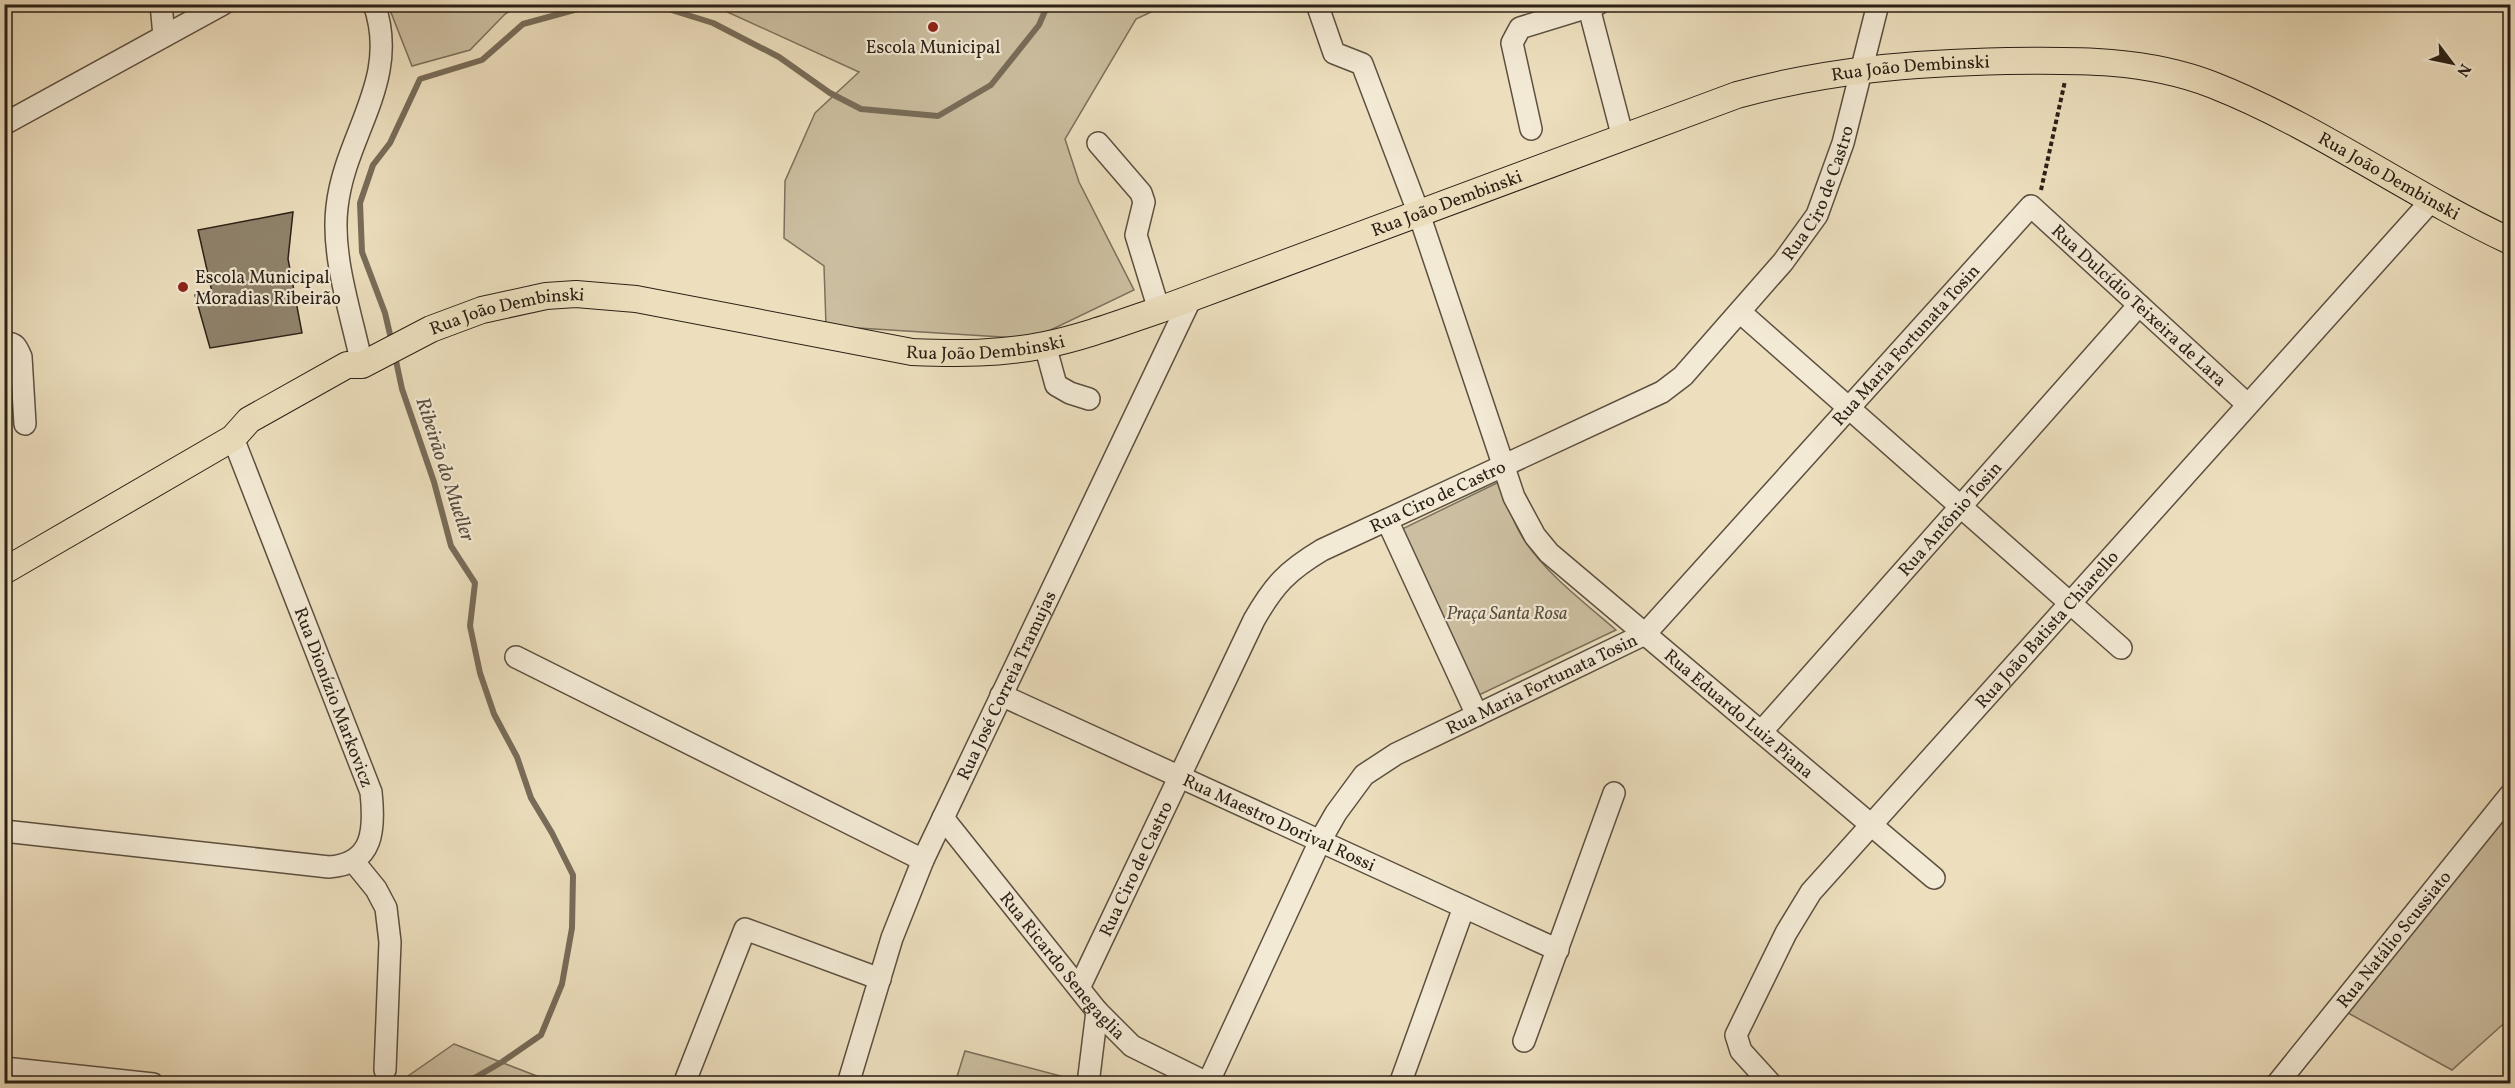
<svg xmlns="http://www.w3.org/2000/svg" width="2515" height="1088" viewBox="0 0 2515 1088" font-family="Vollkorn,serif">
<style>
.green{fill:#ccbfa1;stroke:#7c705c;stroke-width:1.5}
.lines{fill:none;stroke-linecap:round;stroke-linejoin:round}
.stream{stroke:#786c59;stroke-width:6}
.building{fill:#90836d;stroke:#2b2016;stroke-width:1.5}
.minor-casing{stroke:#5c5040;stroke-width:24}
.major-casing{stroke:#2b2016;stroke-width:28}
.path{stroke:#2b2016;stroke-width:4;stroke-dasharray:4.5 3;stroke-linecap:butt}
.minor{stroke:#f3ead5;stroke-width:21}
.major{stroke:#eddfbe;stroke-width:26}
.poi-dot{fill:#8f2418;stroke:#f3ead5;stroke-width:2}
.labels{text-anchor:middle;stroke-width:4.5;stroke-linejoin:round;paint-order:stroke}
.poi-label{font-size:18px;fill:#2b2016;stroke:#f3ead5}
.street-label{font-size:18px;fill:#2b2016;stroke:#f3ead5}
.park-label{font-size:18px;font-style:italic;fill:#5b5040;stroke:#f3ead5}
.water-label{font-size:20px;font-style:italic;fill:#584c3d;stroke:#f3ead5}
</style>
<rect width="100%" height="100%" fill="#eddfbe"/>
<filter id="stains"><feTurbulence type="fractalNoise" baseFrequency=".00333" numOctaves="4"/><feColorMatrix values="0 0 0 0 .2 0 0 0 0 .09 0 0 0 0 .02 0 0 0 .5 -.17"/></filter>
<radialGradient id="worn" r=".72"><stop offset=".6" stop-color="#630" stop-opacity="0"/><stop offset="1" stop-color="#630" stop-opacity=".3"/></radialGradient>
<path class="green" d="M 388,5 L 521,5 L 505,14 L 470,50 L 412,66 Z
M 712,5 L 1166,5 L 1136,19 L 1065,139 L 1079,182 L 1134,290 L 1032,339 L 826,326 L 824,266 L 784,238 L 785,181 L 815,113 L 859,72 Z
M 1499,482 C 1506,501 1512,521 1523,538 C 1546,574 1584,602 1616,630 L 1479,695 L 1400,530 Z
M 2510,811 L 2510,1018 L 2452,1070 L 2348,1013 Z
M 454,1044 L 555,1083 L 398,1083 Z
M 965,1051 L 1072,1079 L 1071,1083 L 955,1083 Z"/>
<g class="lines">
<path class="stream" d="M 637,4 L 665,8 L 713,23 L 779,57 L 830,93 L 861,109 L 938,116 L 991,85 L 1039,25 L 1048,4
M 392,343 L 385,313 L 362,252 L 360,203 L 373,165 L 390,143 L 420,79 L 482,60 L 523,24 L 596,4
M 395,356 L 402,389 L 434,482 L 451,546 L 475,583 L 470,626 L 480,673 L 494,714 L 517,757 L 531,798 L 552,833 L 573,875 L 572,928 L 562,984 L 541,1035 L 502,1062 L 464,1084"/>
</g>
<path class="building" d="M 293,212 L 288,259 L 302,333 L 210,348 L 195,295 L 212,292 L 198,230 Z"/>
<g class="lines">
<defs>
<g id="minor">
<path d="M 161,4 L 164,36"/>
<path id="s1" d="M 1317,4 L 1334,53 L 1362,64 L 1419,214 L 1514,497 L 1535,536 L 1549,553 L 1934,878"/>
<path d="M 1588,4 L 1623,138"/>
<path d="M 4,124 L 223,4"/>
<path d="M 1531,129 L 1512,43 L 1520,28 L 1598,4"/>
<path d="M 1098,143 L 1141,193 L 1144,202 L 1136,235 L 1159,310"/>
<path d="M 1740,312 L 2121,648"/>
<path d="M 4,343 C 15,342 17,347 21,357 L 25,424"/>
<path d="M 1045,345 L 1056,385 L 1070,393 L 1089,399"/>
<path d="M 362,365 C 352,316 331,257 337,207 C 345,134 401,80 374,4"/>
<path d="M 1387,520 L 1477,715"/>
<path d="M 516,657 L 923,860"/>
<path id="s2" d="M 1001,695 L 1558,950"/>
<path id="s3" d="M 1761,732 L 2139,305"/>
<path id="s4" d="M 943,818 L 1097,1011 L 1132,1046 L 1209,1084"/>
<path d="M 4,831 L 329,867 C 374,864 375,829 371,792 L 233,438"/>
<path d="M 354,862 L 376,889 L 386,908 L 390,942 L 385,1070"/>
<path id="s5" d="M 1079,988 L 1254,620 C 1274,585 1287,571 1322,550 L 1662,392 L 1683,376 L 1783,262 L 1817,215 L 1843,143 L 1878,4"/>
<path d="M 1524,1041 L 1614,793"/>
<path d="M 4,1068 L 153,1084"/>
<path id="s6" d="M 1208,1083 L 1320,841 L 1336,813 L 1364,775 L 1396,754 L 1645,634 L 2031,206 L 2247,404"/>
<path d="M 684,1084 L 745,929 L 880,979"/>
<path id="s7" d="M 848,1084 L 892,938 L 923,860 L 1191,298"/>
<path d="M 1088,1084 L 1097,1011"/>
<path d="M 1400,1084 L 1464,907"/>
<path id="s8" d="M 1771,1084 L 1741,1051 L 1736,1035 L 1786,933 L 1811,892 L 2431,201"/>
<path id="s9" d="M 2277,1084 L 2510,795"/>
</g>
<g id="major">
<path id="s10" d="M 4,571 L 233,438 L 249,420 L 347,365 L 362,365 L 431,329 L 482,310 L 546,296 L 576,294 L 636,299 L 912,352 C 957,354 1001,354 1045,345 C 1084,337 1121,323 1159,310 L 1737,95 C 1829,70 1912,63 2007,61 C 2076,60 2147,59 2213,85 C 2317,126 2409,194 2510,241"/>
</g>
</defs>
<use href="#minor" class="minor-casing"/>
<use href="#major" class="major-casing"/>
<path class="path" d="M 2041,190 L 2065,81"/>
<use href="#minor" class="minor"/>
<use href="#major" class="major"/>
</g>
<g class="poi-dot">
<circle cx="933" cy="27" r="6"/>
<circle cx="183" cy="287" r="6"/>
</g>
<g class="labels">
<g class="poi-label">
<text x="933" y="53">Escola Municipal</text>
<text x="195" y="283" text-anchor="start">Escola Municipal<tspan x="195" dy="21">Moradias Ribeirão</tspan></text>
</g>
<g class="street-label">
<text dy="6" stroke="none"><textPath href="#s10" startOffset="2031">Rua João Dembinski</textPath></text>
<text dy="6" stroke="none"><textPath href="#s10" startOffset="2535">Rua João Dembinski</textPath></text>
<text dy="6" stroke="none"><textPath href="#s5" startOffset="1138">Rua Ciro de Castro</textPath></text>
<text dy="6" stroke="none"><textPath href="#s10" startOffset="1545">Rua João Dembinski</textPath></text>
<text dy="6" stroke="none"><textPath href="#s6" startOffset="1384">Rua Dulcídio Teixeira de Lara</textPath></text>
<text dy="6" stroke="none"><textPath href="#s10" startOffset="573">Rua João Dembinski</textPath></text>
<text dy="6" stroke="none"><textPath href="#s10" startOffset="1059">Rua João Dembinski</textPath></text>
<text dy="6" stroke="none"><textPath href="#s6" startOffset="1050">Rua Maria Fortunata Tosin</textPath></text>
<text dy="6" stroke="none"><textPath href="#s5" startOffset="634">Rua Ciro de Castro</textPath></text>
<text dy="6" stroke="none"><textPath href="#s3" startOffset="285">Rua Antônio Tosin</textPath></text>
<text dy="6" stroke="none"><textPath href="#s8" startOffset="576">Rua João Batista Chiarello</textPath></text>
<text dy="6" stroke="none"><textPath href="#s6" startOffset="546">Rua Maria Fortunata Tosin</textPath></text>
<text dy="6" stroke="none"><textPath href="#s7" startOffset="430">Rua José Correia Tramujas</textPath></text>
<text transform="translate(334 697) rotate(69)" y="6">Rua Dionízio Markovicz</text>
<text dy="6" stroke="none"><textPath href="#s1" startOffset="856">Rua Eduardo Luiz Piana</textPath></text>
<text dy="6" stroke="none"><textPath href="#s2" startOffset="306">Rua Maestro Dorival Rossi</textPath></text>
<text dy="6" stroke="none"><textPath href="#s5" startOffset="132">Rua Ciro de Castro</textPath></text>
<text dy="6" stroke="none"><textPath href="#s9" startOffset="186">Rua Natálio Scussiato</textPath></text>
<text dy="6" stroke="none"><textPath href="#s4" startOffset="190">Rua Ricardo Senegaglia</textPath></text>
</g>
<g class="park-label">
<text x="1507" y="619">Praça Santa Rosa</text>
</g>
<g class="water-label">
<text transform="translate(446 469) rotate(72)" y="7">Ribeirão do Mueller</text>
</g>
</g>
<rect width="2515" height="1088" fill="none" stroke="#eddfbe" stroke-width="24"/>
<rect x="6" y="6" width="2503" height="1076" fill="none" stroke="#2b2016" stroke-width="3"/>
<rect x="12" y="12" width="2491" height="1064" fill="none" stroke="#2b2016" stroke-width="1.5"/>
<g transform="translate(2452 63) rotate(122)" stroke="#f3ead5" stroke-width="4.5" paint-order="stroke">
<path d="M0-4.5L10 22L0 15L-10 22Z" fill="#2b2016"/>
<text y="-9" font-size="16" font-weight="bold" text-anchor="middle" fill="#2b2016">N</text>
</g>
<rect width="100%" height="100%" filter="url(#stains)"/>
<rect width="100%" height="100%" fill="url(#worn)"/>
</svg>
